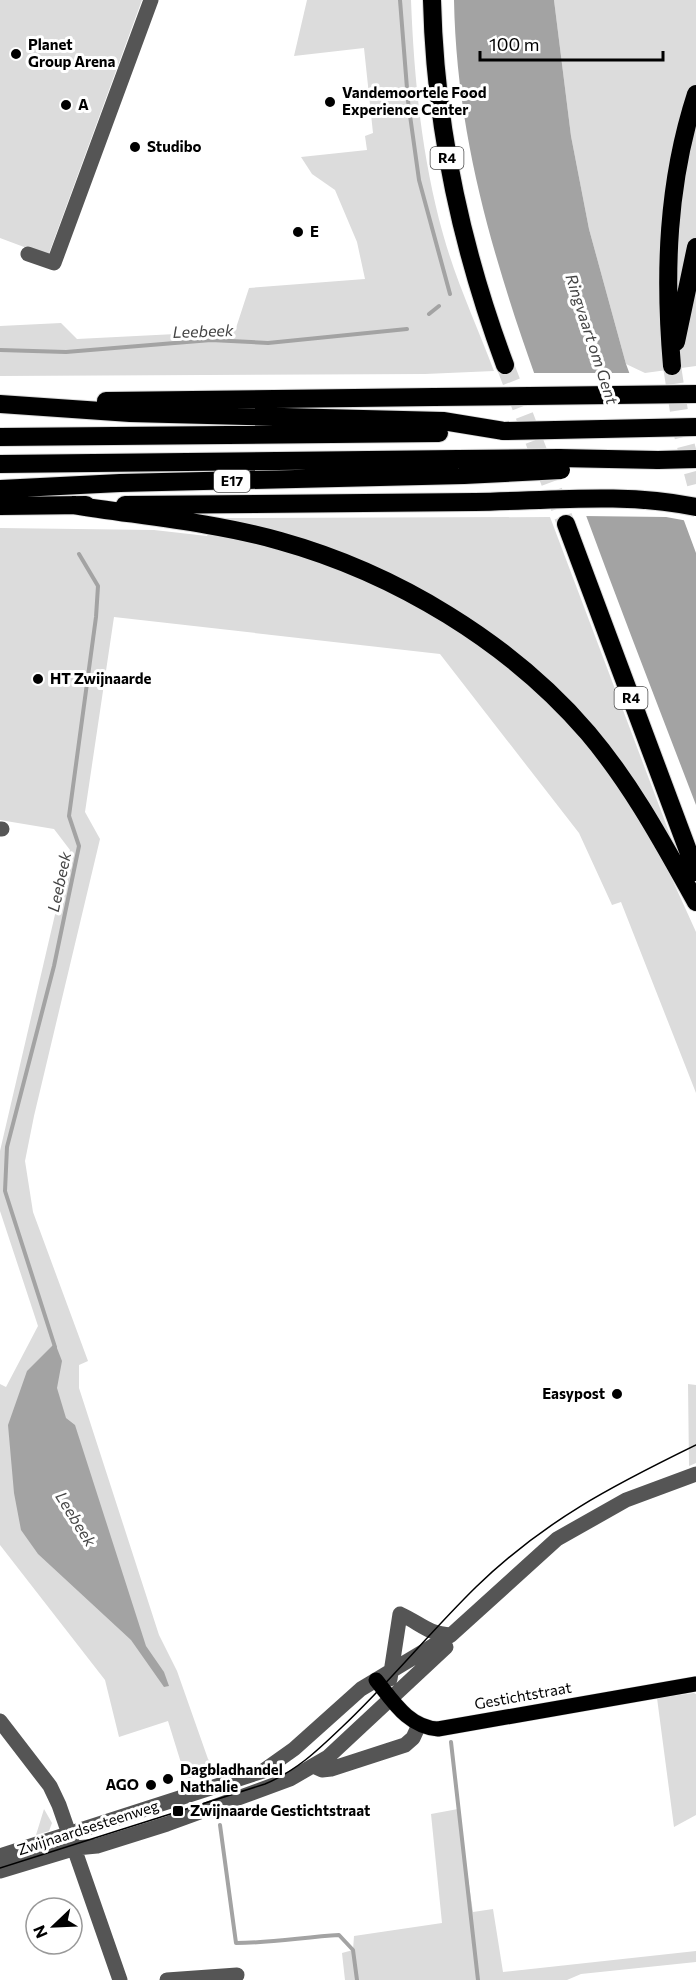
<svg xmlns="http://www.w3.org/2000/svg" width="696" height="1980" viewBox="0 0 696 1980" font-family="Commissioner,sans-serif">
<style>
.green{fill:#dcdcdc}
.water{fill:#a3a3a3}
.pier{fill:#fff}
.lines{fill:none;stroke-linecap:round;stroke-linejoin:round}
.stream{stroke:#a3a3a3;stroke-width:4}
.highway-tunnel{stroke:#d9d9d9;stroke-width:18;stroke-dasharray:18 9;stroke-linecap:butt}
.major-casing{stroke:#dbdbdb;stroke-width:16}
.highway-casing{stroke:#dbdbdb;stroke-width:20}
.minor{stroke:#555;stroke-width:15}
.major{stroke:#000;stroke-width:15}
.highway{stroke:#000;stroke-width:18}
.tram{stroke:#000;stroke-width:1.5}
.highway-bridge-casing{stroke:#dbdbdb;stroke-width:20;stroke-linecap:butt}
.highway-bridge{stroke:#000;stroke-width:18}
.poi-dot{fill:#000;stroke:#fff;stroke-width:2}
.labels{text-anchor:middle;stroke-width:6;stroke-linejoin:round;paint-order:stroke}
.shield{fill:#fff;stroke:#4c4c4c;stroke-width:1.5}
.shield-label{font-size:14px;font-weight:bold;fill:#000}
.poi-label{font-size:15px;font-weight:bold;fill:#000;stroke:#fff;text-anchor:start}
.street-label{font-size:15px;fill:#000;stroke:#fff}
.water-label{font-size:16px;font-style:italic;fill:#444;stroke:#fff}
</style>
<rect width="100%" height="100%" fill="#fff"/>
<path class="green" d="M 0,0 L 142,0 L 48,256 L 0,238 Z
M 307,0 L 411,0 C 414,79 422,158 443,234 C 456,281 477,326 494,371 L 425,374 L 0,376 L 0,326 L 61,323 L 77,339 L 235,331 L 249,288 L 365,279 L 357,242 L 335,190 L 312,174 L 301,157 L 367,150 L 365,136 L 373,133 L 364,48 L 294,56 Z
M 554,0 L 696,0 L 696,366 L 645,373 L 626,364 L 589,229 L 571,136 Z
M 550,517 L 677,853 L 672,879 L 696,932 L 696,1093 L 621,902 L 612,905 L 579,833 L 440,654 L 114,617 L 85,812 L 100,839 L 34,1116 L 25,1161 L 33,1212 L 88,1361 L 79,1365 L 79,1388 L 159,1635 L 177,1671 L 208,1759 L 216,1770 L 186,1779 L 168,1721 L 119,1737 L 105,1680 L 0,1545 L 0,1384 L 6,1387 L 38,1326 L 0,1211 L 0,1151 L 70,850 L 54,829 L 0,820 L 0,528 L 154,530 L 207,536 L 216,518 Z
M 688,1384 L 696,1385 L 696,1463 L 689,1466 Z
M 694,1693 L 696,1694 L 696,1815 L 674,1827 L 657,1698 Z
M 44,1809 L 52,1823 L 49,1831 L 36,1835 Z
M 458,1809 L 473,1912 L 493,1909 L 503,1972 L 696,1951 L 696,1962 L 581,1974 L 567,1980 L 345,1980 L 342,1953 L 353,1950 L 354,1936 L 442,1923 L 431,1814 Z"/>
<path class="water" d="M 454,0 L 554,0 L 571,136 L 589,229 L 626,364 L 696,553 L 696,805 C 653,693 610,582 569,469 C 512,314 457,167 454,0 Z
M 55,1343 L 62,1361 L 57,1388 L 66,1418 L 75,1425 L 146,1646 L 164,1672 L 169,1686 L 164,1687 L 131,1640 L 38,1554 L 21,1530 L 14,1493 L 8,1425 L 27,1371 Z"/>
<path class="pier" d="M 530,373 L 633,373 L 688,521 L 666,517 L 583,516 Z"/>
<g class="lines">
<path class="stream" d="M 400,0 L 408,101 L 419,180 L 450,294
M 429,314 L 439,306
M 0,350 L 66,352 L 211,340 L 268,343 L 407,329
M 55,1347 L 5,1191 L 7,1147 L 54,966 L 79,846 L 69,816 L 96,617 L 98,586 L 79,554
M 451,1742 L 478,1980
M 220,1825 L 236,1943 C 271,1943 304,1937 339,1935 L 353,1950 L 357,1980"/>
<path class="highway-tunnel" d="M 505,365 L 566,524
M 672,366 L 682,431 L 696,484"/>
<defs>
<path id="major" d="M 376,1680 C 393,1701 408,1727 438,1729 L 696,1684"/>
<path id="highway" d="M 432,0 C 435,126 461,247 505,365
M 676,342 L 696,247
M 672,366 C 664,274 667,183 696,94
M 106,401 L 434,397
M 0,404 L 130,413 L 443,421 L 504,431
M 0,437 L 439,433
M 559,458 L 658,460
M 0,464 L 458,459
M 0,489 L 120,483 L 464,475
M 73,505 C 141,516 213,522 280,541 C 395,573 510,642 588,733 C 632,785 663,843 696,902
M 125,505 L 475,502
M 0,506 L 86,505
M 566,524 L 696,872"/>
</defs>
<use href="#major" class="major-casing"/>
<use href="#highway" class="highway-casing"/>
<path class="minor" d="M 28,254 L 54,263 L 151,0
M 0,829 L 2,829
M 390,1679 L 400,1614 C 422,1624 426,1633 451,1635
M 0,1721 L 50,1786 L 59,1805 L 120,1980
M 313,1766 L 322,1770 L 331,1769 L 405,1745 L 413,1738 L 419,1725
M 0,1856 L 263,1771 L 294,1749 L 361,1689 L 451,1635 L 557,1539 L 626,1500 L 696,1474
M 0,1871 L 76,1848 L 97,1846 L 167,1824 L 290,1779 L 328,1757 L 446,1647
M 167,1980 L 237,1975"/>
<use href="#major" class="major"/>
<use href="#highway" class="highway"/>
<path class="tram" d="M 0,1868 L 265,1784 C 296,1771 317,1751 341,1728 C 389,1683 429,1633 476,1587 C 544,1521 612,1486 696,1445"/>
<defs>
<path id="highway-bridge" d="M 434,397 L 696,394
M 504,431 L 696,427
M 458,459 L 559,458
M 658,460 L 696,459
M 464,475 L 561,470
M 475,502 C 547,501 624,492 696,507"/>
</defs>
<use href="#highway-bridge" class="highway-bridge-casing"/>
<use href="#highway-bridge" class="highway-bridge"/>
</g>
<g class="poi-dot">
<circle cx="16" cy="54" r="6"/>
<circle cx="330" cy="102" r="6"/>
<circle cx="66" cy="105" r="6"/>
<circle cx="135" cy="147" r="6"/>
<circle cx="298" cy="232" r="6"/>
<circle cx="38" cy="679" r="6"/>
<circle cx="617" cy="1394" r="6"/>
<circle cx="168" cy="1779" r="6"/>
<circle cx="151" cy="1785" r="6"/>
<rect x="172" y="1805" width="12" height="12" rx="3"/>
</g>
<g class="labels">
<g class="shield">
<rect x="430.5" y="147" width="33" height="22" rx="4.5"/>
<rect x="214" y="470" width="36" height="22" rx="4.5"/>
<rect x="614.5" y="687" width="33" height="22" rx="4.5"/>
</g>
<g class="shield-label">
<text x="447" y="163">R4</text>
<text x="232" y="486">E17</text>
<text x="631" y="703">R4</text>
</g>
<g class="poi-label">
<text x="28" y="50">Planet<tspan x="28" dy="17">Group Arena</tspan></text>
<text x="342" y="98">Vandemoortele Food<tspan x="342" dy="17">Experience Center</tspan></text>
<text x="78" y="110">A</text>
<text x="147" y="152">Studibo</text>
<text x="310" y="237">E</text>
<text x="50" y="684">HT Zwijnaarde</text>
<text x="605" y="1399" text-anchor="end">Easypost</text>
<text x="180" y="1775">Dagbladhandel<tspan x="180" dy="17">Nathalie</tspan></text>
<text x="139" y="1790" text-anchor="end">AGO</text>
<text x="190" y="1816">Zwijnaarde Gestichtstraat</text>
</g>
<g class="street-label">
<text transform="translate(523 1696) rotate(-10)" y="5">Gestichtstraat</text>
<text transform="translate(88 1828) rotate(-18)" y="5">Zwijnaardsesteenweg</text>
</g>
<g class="water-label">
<text transform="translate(203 331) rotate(-2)" y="6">Leebeek</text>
<text transform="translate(592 339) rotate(72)" y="6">Ringvaart om Gent</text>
<text transform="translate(59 882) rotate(-78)" y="6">Leebeek</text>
<text transform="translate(76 1519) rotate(58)" y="6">Leebeek</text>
</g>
</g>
<g transform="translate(54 1926) rotate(247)"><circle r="28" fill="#ffffff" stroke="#999999" stroke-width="1.5"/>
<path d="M0-4.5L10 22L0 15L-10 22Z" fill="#000000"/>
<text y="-9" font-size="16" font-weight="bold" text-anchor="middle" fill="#000000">N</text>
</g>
<path d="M480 51v9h183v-9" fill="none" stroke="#000000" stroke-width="3"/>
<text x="489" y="51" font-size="18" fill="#000000" stroke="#ffffff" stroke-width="4.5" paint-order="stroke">100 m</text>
</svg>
